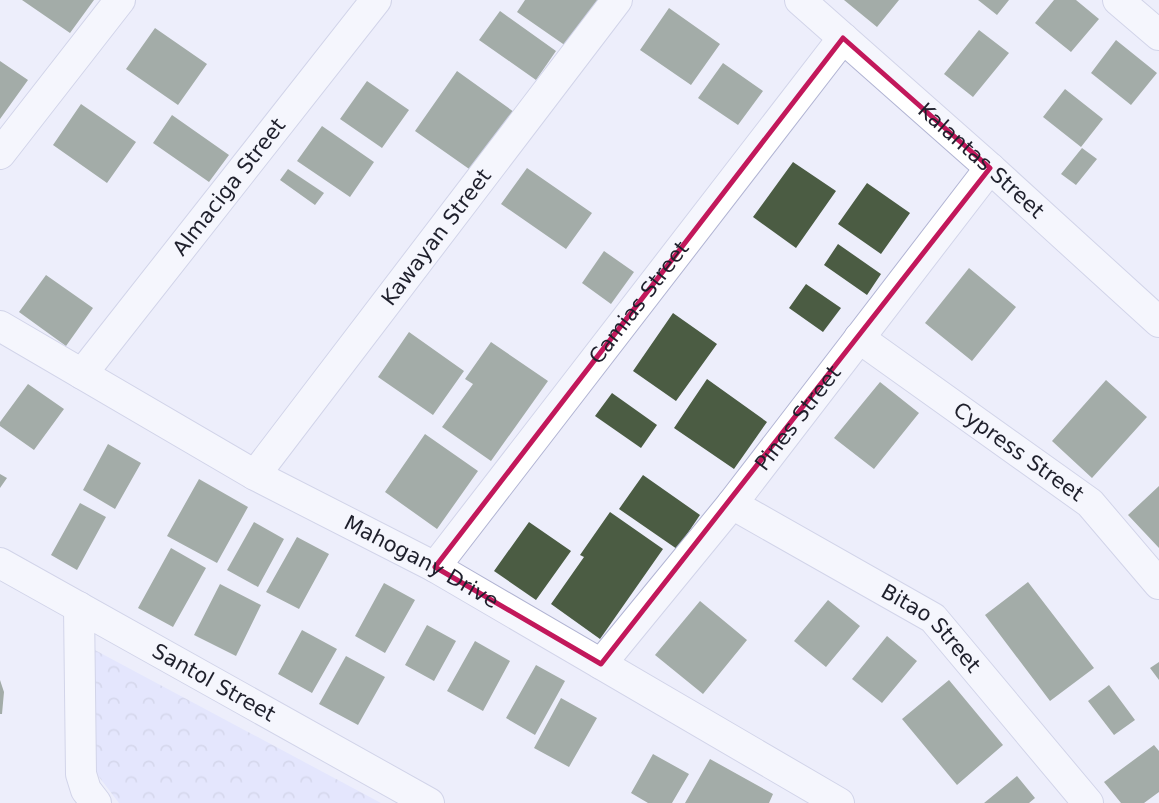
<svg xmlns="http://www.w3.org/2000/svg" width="1159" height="803" viewBox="0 0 1159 803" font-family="'DejaVu Sans',sans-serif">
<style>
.forest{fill:url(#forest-crowns)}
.building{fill:#4b5c43}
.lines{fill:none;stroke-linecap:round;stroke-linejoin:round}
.street-casing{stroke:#b1b4d3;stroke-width:32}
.street{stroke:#fff;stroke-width:30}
.marked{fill:none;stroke:#c2185b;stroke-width:5;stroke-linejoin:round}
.labels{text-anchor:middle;stroke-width:7;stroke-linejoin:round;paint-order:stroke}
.street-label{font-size:21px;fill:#1f202c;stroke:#edeefb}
</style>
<defs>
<pattern id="forest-crowns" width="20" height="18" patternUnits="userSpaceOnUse" patternTransform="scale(1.75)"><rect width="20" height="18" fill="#d9dcff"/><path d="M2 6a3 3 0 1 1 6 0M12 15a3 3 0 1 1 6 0" fill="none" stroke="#babcdb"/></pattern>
</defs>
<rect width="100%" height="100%" fill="#edeefb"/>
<path class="forest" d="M 93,649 L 381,803 L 119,803 L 83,756 Z"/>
<path class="building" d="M 22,0 L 94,0 L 70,33 Z
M 525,0 L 598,0 L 566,46 L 517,12 Z
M 844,0 L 899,0 L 877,27 Z
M 978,0 L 1009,0 L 997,15 Z
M 1054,0 L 1076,0 L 1099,19 L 1071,52 L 1035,23 Z
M 669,8 L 720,44 L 691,85 L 640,50 Z
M 500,11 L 556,51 L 536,80 L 479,40 Z
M 155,28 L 207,64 L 178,105 L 126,69 Z
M 979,30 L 1009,53 L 973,97 L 944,74 Z
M 1116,40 L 1157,73 L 1131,105 L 1091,73 Z
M 0,61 L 28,80 L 0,119 Z
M 723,63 L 763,91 L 738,125 L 698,98 Z
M 457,71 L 514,112 L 472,171 L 415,131 Z
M 367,81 L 409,110 L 382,148 L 340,119 Z
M 1065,89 L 1103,119 L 1081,147 L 1043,117 Z
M 81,104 L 136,142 L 107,183 L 53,145 Z
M 172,115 L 229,155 L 209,182 L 153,143 Z
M 322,126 L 374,162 L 350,197 L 297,161 Z
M 1082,148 L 1097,159 L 1076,185 L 1061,174 Z
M 793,162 L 836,191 L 796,248 L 753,217 Z
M 527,168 L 592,213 L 566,249 L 501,204 Z
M 288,169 L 324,193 L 315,205 L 280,180 Z
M 867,183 L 910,213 L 881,254 L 838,224 Z
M 838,244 L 881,274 L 867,295 L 824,265 Z
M 604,251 L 634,272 L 611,304 L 582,283 Z
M 969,268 L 1016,307 L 972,361 L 925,323 Z
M 46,275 L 93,308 L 66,346 L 19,312 Z
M 806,284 L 841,308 L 823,332 L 789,308 Z
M 673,313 L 717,344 L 676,401 L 633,371 Z
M 409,332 L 464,371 L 433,415 L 378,377 Z
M 491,342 L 548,381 L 491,461 L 442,427 L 473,384 L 465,379 Z
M 707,379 L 767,422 L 734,469 L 674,428 Z
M 1106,380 L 1147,417 L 1092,478 L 1052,441 Z
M 880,382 L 919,413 L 874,469 L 834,438 Z
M 28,384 L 64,409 L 34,450 L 0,426 L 0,422 Z
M 612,393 L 657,425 L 641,448 L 595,416 Z
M 425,434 L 478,471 L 437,529 L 385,492 Z
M 108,444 L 141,463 L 115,509 L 83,490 Z
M 0,474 L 7,478 L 0,488 Z
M 643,475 L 700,515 L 677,549 L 619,509 Z
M 199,479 L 248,507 L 217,563 L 167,536 Z
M 1159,486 L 1159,548 L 1128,515 Z
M 80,503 L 106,517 L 77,570 L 51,555 Z
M 610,512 L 663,549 L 600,639 L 551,604 L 584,557 L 580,555 Z
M 254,522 L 284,539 L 258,587 L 227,570 Z
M 529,522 L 571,551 L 536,600 L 494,571 Z
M 297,537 L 329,554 L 299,609 L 266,592 Z
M 171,548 L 206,568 L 173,627 L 138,608 Z
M 1028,582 L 1094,668 L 1050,701 L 985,615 Z
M 384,583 L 415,600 L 385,653 L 355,636 Z
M 220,584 L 261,605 L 236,656 L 194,635 Z
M 828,600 L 860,626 L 826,667 L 794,641 Z
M 700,601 L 747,640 L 703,694 L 655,655 Z
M 427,625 L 456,641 L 434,681 L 405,665 Z
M 302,630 L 337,649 L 312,693 L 278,674 Z
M 887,636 L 917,661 L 882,703 L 852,679 Z
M 475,641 L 510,661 L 483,711 L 447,691 Z
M 346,656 L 385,677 L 358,725 L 319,704 Z
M 1159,662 L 1159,680 L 1150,668 Z
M 536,665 L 565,681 L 535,735 L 506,718 Z
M 0,680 L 4,692 L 2,714 L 0,714 Z
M 949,680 L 1003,745 L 957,785 L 902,719 Z
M 1109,685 L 1135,720 L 1114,735 L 1088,701 Z
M 561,698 L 597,718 L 569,767 L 534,748 Z
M 1154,745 L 1159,751 L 1159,792 L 1144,803 L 1121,803 L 1104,782 Z
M 653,754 L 689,774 L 672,803 L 648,803 L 631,793 Z
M 710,759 L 773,794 L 769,803 L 685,803 Z
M 1017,776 L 1035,798 L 1029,803 L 984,803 Z"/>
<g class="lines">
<defs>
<g id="street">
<path id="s1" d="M 800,0 L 990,168 L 1159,322"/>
<path d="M 1118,0 L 1159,35"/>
<path d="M 0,154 L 120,0"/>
<path id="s2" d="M 0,326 L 255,475 L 435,567 L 839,803"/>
<path id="s3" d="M 859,338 L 1090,503 L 1159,584"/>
<path id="s4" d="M 82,374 L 376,0"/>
<path id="s5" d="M 255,475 L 617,0"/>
<path id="s6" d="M 732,504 L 933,618 L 1088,803"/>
<path id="s7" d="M 0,563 L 429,803"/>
<path id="s8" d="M 435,567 L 843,38"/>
<path d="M 79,607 L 81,774 L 86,790 L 96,803"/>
<path id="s9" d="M 601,664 L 732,504 L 990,168"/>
</g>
</defs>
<use href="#street" class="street-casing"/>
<use href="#street" class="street"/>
</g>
<path d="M0 0H1159V803H0ZM 843,38 L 990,168 L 601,664 L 435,567 Z" fill="#edeefb" fill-opacity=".55" fill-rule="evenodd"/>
<path class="marked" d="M 843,38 L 990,168 L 601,664 L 435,567 Z"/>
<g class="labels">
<g class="street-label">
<text dy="7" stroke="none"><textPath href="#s1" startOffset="242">Kalantas Street</textPath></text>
<text dy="7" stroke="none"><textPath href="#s4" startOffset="238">Almaciga Street</textPath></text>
<text dy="7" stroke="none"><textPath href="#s5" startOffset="299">Kawayan Street</textPath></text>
<text dy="7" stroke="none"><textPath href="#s8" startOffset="334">Camias Street</textPath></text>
<text dy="7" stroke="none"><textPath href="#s9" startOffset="315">Pines Street</textPath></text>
<text dy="7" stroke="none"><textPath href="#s3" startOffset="196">Cypress Street</textPath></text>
<text dy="7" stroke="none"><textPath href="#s2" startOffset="483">Mahogany Drive</textPath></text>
<text dy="7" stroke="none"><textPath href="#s6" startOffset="236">Bitao Street</textPath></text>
<text dy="7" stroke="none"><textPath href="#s7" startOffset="245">Santol Street</textPath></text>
</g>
</g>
</svg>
